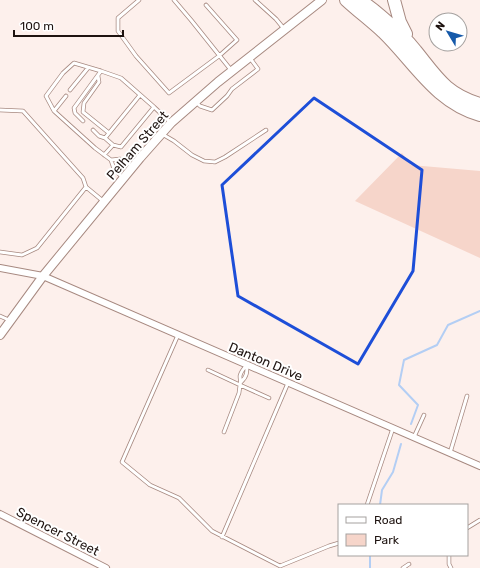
<svg xmlns="http://www.w3.org/2000/svg" width="480" height="568" viewBox="0 0 480 568" font-family="Rubik,sans-serif">
<style>
.green{fill:#f6d5ca}
.lines{fill:none;stroke-linecap:round;stroke-linejoin:round}
.stream{stroke:#b3cef4;stroke-width:2}
.service-casing{stroke:#a78980;stroke-width:4.5}
.minor-casing{stroke:#a78980;stroke-width:8}
.tertiary-casing{stroke:#a78980;stroke-width:10}
.motorway-casing{stroke:#a78980;stroke-width:14}
.service{stroke:#fff;stroke-width:3}
.minor{stroke:#fff;stroke-width:6}
.tertiary{stroke:#fff;stroke-width:8}
.motorway{stroke:#fff;stroke-width:12}
.marked{fill:none;stroke:#1d4ed8;stroke-width:3;stroke-linejoin:round}
.labels{text-anchor:middle;stroke-width:4;stroke-linejoin:round;paint-order:stroke}
.street-label{font-size:13px;fill:#1e1310;stroke:#fff}
</style>
<rect width="100%" height="100%" fill="#fdf0ec"/>
<path class="green" d="M 402,153 L 411,165 L 480,171 L 480,258 L 355,201 Z"/>
<g class="lines">
<path class="stream" d="M 411,424 L 418,405 L 399,385 L 404,360 L 437,345 L 448,325 L 480,311
M 380,505 L 382,490 L 393,472 L 401,444
M 370,555 L 370,568"/>
<defs>
<path id="service" d="M 139,0 L 118,18 L 118,31 L 136,56 L 169,93 L 219,56 L 237,40 L 206,5
M 174,0 L 191,20 L 231,70
M 255,0 L 276,19 L 285,30
M 98,76 L 99,82 L 84,103 L 83,112 L 109,133
M 70,90 L 88,68
M 140,95 L 105,138 L 113,145 L 121,147 L 154,107 L 170,122
M 197,103 L 200,106 L 212,110 L 227,96 L 232,89 L 258,69 L 250,58
M 0,110 L 23,111 L 83,178 L 86,187 L 103,201
M 54,111 L 66,96
M 83,121 L 75,113 L 74,108 L 101,71
M 93,130 L 99,136 L 105,138
M 162,134 L 174,141 L 192,155 L 204,161 L 215,162 L 225,157 L 266,130
M 104,155 L 113,145
M 111,160 L 120,159 L 132,166
M 123,178 L 114,169 L 111,160 L 95,148 L 54,111 L 46,96 L 63,73 L 74,63 L 101,71 L 121,78 L 154,107
M 0,252 L 22,255 L 37,248 L 86,187
M 0,316 L 9,320
M 178,335 L 122,462 L 150,485 L 179,498 L 212,531 L 280,566 L 329,546 L 339,543
M 247,365 C 244,368 241,371 240,376 C 240,380 241,381 240,385 L 269,398
M 208,370 L 240,385 L 239,393 L 224,432
M 241,382 C 247,377 247,372 247,365
M 414,437 L 424,415
M 450,453 L 467,396
M 367,505 L 393,428
M 467,528 L 480,520
M 222,537 L 288,383
M 449,555 L 449,564 L 451,568
M 403,568 L 409,564"/>
<path id="minor" d="M 0,268 L 43,276 L 480,466
M 0,514 L 106,568"/>
<path id="tertiary" d="M 0,335 L 43,276 L 140,158 L 171,123 L 218,82 L 322,0"/>
<path id="motorway" d="M 346,0 C 358,11 371,21 383,32 C 415,63 435,102 480,115
M 359,0 C 367,4 374,10 381,16 C 393,26 406,38 416,51 C 437,77 446,94 480,104
M 394,0 L 400,22 L 406,34"/>
</defs>
<use href="#service" class="service-casing"/>
<use href="#minor" class="minor-casing"/>
<use href="#tertiary" class="tertiary-casing"/>
<use href="#motorway" class="motorway-casing"/>
<use href="#service" class="service"/>
<use href="#minor" class="minor"/>
<use href="#tertiary" class="tertiary"/>
<use href="#motorway" class="motorway"/>
</g>
<path class="marked" d="M 314,98 L 422,170 L 413,271 L 358,364 L 238,296 L 222,185 Z"/>
<g class="labels">
<g class="street-label">
<text transform="translate(137 145) rotate(-49)" y="5">Pelham Street</text>
<text transform="translate(266 361) rotate(23)" y="5">Danton Drive</text>
<text transform="translate(58 531) rotate(27)" y="5">Spencer Street</text>
</g>
</g>
<rect x="338" y="504" width="130" height="52" fill="#ffffff" stroke="#a5a19f"/>
<rect x="346" y="517" width="20" height="6" fill="#ffffff" stroke="#a5a19f"/>
<text x="374" y="524" font-size="12" fill="#1e1310">Road</text>
<rect x="346" y="534" width="20" height="12" fill="#f6d5ca" stroke="#a5a19f"/>
<text x="374" y="544" font-size="12" fill="#1e1310">Park</text>
<g transform="translate(448 32) rotate(308)"><circle r="19" fill="#ffffff" stroke="#a5a19f"/>
<path d="M0-3L7 15L0 10L-7 15Z" fill="#1559a9"/>
<text y="-6" font-size="11" font-weight="bold" text-anchor="middle" fill="#1e1310">N</text>
</g>
<path d="M14 30v6h109v-6" fill="none" stroke="#1e1310" stroke-width="2"/>
<text x="20" y="30" font-size="12" fill="#1e1310" stroke="#ffffff" stroke-width="3" paint-order="stroke">100 m</text>
</svg>
